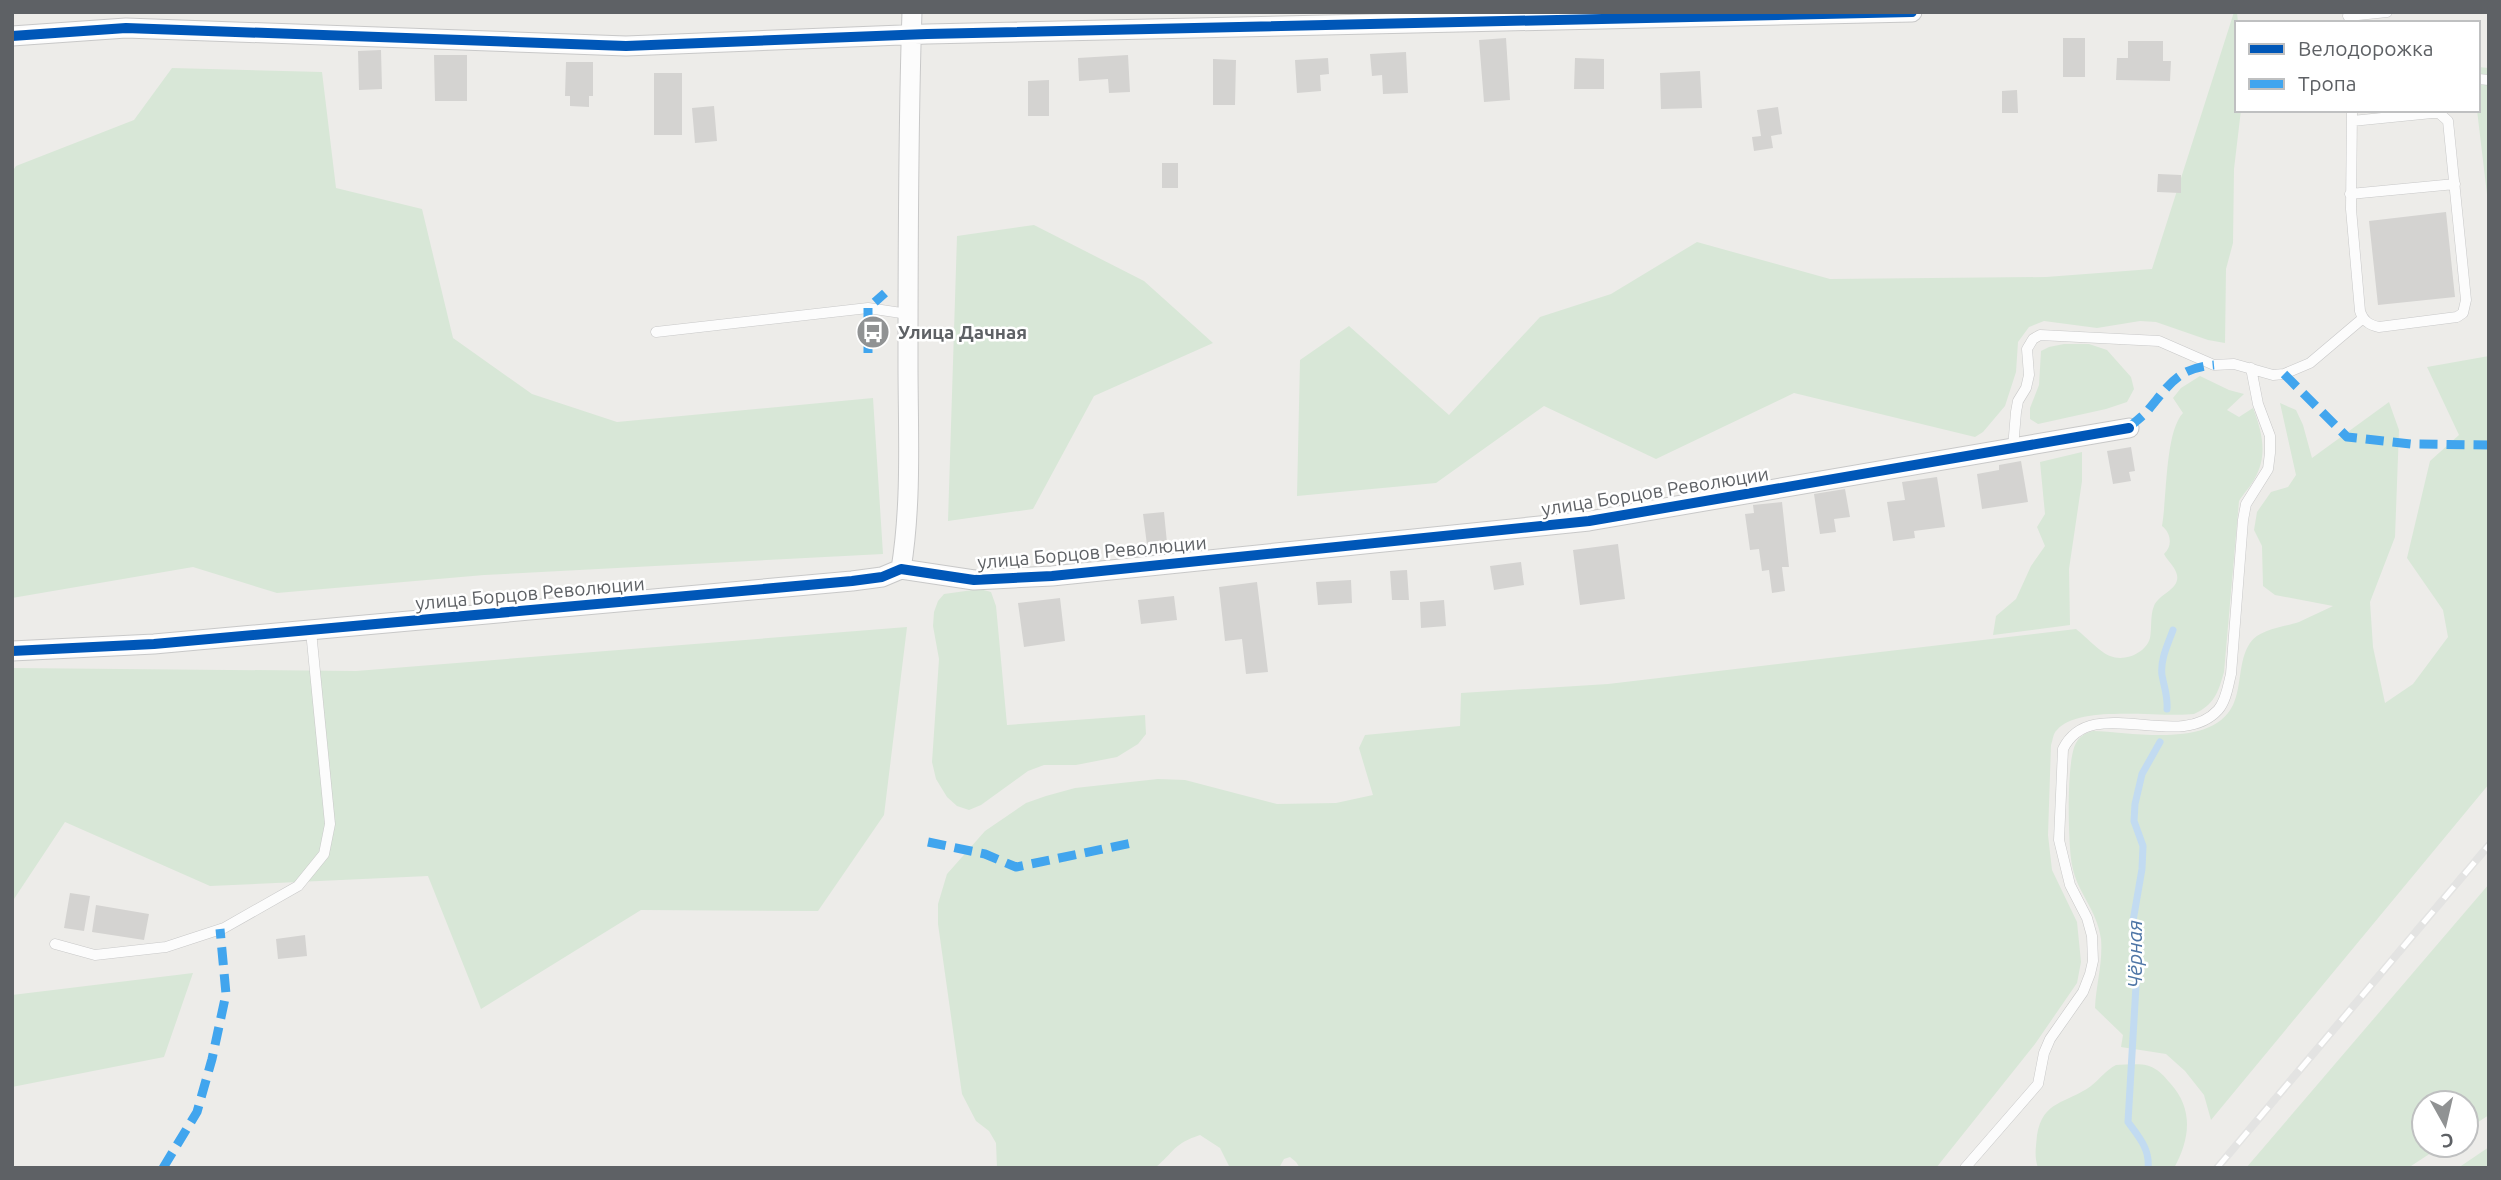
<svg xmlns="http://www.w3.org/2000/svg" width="2501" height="1180" viewBox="0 0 2501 1180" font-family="Ubuntu,sans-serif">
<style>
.green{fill:#d8e7d7}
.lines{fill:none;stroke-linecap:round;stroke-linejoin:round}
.stream{stroke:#c2dbf1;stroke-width:7}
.building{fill:#d4d3d1}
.service-casing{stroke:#c8c8c8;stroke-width:11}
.minor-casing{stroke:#c8c8c8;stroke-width:21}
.service{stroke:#fcfcfc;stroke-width:10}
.minor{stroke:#fcfcfc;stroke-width:19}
.rail-casing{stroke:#e3e3e2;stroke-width:8}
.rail{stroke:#fff;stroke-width:5;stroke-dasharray:16;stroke-linecap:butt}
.quiet{stroke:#41a5ee;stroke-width:9;stroke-dasharray:18 9;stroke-linecap:butt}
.cycleway-casing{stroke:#fff;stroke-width:15}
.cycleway{stroke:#0057b8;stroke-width:10}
.labels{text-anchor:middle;stroke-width:5;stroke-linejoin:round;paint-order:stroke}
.poi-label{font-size:19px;font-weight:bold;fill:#5e6165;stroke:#fff;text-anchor:start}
.street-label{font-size:19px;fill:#5e6165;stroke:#fff}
.water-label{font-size:21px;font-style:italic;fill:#4e75a6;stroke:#fff}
</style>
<rect width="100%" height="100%" fill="#edece9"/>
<path class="green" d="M 2234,12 L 2237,12 L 2238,23 L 2237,110 L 2241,110 L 2234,169 L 2233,243 L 2226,269 L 2225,343 L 2208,340 L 2156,322 L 2140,321 L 2097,328 L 2044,321 L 2029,327 L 2018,342 L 2016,372 L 2005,406 L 1983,432 L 1975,437 L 1794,393 L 1656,459 L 1544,406 L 1436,483 L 1297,496 L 1300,360 L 1349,326 L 1449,415 L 1540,317 L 1611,294 L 1697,242 L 1830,279 L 2046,277 L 2152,269 Z
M 2478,67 L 2489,68 L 2489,211 L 2477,110 Z
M 172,68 L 322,72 L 336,188 L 422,209 L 453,338 L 532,394 L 617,422 L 873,398 L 883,554 L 484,575 L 277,593 L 193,567 L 12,598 L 12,172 L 16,166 L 134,120 Z
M 1034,225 L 1144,281 L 1213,343 L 1094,396 L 1033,509 L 948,521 L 957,236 Z
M 2064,344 L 2089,344 L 2107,350 L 2131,377 L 2134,389 L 2127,402 L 2106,409 L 2038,424 L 2030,419 L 2030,408 L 2039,385 L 2041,351 L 2049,347 Z
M 2489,356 L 2489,784 L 2211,1120 L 2204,1095 L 2185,1071 L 2166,1054 L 2121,1047 L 2123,1035 L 2095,1008 C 2096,985 2103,963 2101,939 C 2097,909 2077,893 2072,865 C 2068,844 2066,760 2076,743 C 2080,736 2085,733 2093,731 C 2132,732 2212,749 2233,705 C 2242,686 2238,661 2250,643 C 2259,629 2284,627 2299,622 C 2310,617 2322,611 2333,606 L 2275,595 L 2263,586 L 2262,546 L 2254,530 L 2257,512 L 2271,492 L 2288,487 L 2296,475 L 2280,403 L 2296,410 L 2303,425 L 2312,458 L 2389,402 L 2399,430 L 2395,537 L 2370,602 L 2373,647 L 2385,703 L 2413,684 L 2448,637 L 2443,610 L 2407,558 L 2430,461 L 2459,435 L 2427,367 Z
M 2200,376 L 2229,390 L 2244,394 L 2227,410 L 2239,417 L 2253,408 C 2262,431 2268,455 2255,478 C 2251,486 2244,493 2239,501 L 2224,672 C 2218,693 2214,705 2194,714 C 2161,718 2078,704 2057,730 C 2053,733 2053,740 2051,745 L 2048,835 L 2052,870 L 2077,922 L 2081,962 L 2077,983 L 2035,1044 L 1936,1168 L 1300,1168 L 1296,1162 L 1290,1157 L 1284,1159 L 1279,1168 L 1230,1168 L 1220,1148 L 1200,1135 C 1173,1144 1175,1151 1155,1168 L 997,1168 L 996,1143 L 989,1131 L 976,1121 L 962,1094 L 938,924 L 938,904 L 947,874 L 985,831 L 1026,803 L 1046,796 L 1075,788 L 1158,779 L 1185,780 L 1277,804 L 1336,803 L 1373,795 L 1359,748 L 1365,735 L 1460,726 L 1461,693 L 1608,684 L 2076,629 C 2085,636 2101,653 2110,656 C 2125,662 2146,653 2150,638 C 2152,628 2150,615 2154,606 C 2159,593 2183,589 2176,572 C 2174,566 2167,560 2164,554 C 2173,546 2171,533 2162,526 C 2167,497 2165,432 2183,413 L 2173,398 L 2181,388 Z
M 2082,452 L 2082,481 L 2069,569 L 2070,625 L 1993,635 L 1996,616 L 2016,599 L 2031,566 L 2045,546 L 2037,527 L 2045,514 L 2040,462 Z
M 980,589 L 991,592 L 996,606 L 1007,725 L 1145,715 L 1146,734 L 1138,744 L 1117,757 L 1076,765 L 1044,765 L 1028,771 L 981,805 L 969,810 L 957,806 L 947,797 L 936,779 L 932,762 L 939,659 L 933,626 L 934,612 L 938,601 L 944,594 Z
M 907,627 L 884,815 L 818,911 L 641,910 L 481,1009 L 428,876 L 210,886 L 65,822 L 12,902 L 12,668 L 356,671 Z
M 2489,884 L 2489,1115 L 2466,1130 L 2466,1103 L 2424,1103 L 2424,1145 L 2443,1145 L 2408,1168 L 2246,1168 Z
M 193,973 L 164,1057 L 12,1087 L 12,995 Z
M 2116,1065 C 2126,1065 2139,1063 2149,1066 C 2158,1069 2164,1076 2170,1083 C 2194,1109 2190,1139 2174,1168 L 2038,1168 C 2034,1156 2036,1148 2037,1135 C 2043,1100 2066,1104 2091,1086 C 2100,1079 2106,1070 2116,1065 Z
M 2489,1147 L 2489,1168 L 2458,1168 Z"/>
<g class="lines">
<path class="stream" d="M 2167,709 C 2168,696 2164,687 2162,675 C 2160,660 2168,644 2173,630
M 2148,1168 C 2150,1149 2139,1137 2128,1122 L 2137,969 L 2133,921 L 2142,869 L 2143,846 L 2134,821 L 2135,804 L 2142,774 L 2160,742"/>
</g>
<path class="building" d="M 1506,38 L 1510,100 L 1484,102 L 1479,40 Z
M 2063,38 L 2085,38 L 2085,77 L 2063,77 Z
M 2128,41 L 2163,41 L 2163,61 L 2171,61 L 2170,81 L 2116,80 L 2117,58 L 2128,58 Z
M 381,50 L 382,89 L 359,90 L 358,51 Z
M 1406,52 L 1408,93 L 1383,94 L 1382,75 L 1372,76 L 1370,54 Z
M 434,55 L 467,55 L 467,101 L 435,101 Z
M 1128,55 L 1130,92 L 1109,93 L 1108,79 L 1079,81 L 1078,58 Z
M 1328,58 L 1329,74 L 1320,75 L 1321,91 L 1297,93 L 1295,60 Z
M 1575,58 L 1604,59 L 1604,89 L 1574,89 Z
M 1213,59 L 1236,60 L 1235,105 L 1213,105 Z
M 566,62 L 593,62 L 593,96 L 589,96 L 589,107 L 570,106 L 570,96 L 565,96 Z
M 1700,71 L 1702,108 L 1661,109 L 1660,73 Z
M 654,73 L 682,73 L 682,135 L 654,135 Z
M 1049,80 L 1049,116 L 1028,116 L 1028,81 Z
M 2017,90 L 2018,113 L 2002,113 L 2002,91 Z
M 714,106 L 717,141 L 695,143 L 692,108 Z
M 1778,107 L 1782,134 L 1771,136 L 1773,148 L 1754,151 L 1752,137 L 1761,136 L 1757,110 Z
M 1162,163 L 1178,163 L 1178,188 L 1162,188 Z
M 2158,174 L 2181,175 L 2181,193 L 2157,192 Z
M 2446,212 L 2455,297 L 2378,305 L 2369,221 Z
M 2131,447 L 2135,471 L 2129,472 L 2131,481 L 2113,484 L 2107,451 Z
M 2021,461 L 2028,502 L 1982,509 L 1977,474 L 1999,470 L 1999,465 Z
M 1937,477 L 1945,527 L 1914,531 L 1915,538 L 1893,541 L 1887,502 L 1905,500 L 1902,482 Z
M 1845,489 L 1850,517 L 1834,519 L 1836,532 L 1820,534 L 1814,494 Z
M 1782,502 L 1789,567 L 1782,567 L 1785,591 L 1772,593 L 1769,570 L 1762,571 L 1759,549 L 1750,550 L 1745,514 L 1754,513 L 1753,505 Z
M 1164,512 L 1167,543 L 1147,545 L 1143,514 Z
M 1618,544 L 1625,599 L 1580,605 L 1573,550 Z
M 1521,562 L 1524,585 L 1494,590 L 1490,566 Z
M 1407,570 L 1409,600 L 1392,600 L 1390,571 Z
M 1351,580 L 1352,603 L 1318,605 L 1316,582 Z
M 1257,582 L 1268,672 L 1246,674 L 1242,639 L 1225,641 L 1219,587 Z
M 1174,596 L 1177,620 L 1141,624 L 1138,600 Z
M 1060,598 L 1065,641 L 1024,647 L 1018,603 Z
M 1444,600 L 1446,626 L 1421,628 L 1420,602 Z
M 70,893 L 90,896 L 84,931 L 64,928 Z
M 96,905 L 149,914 L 144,940 L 92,932 Z
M 305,935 L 307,956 L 278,959 L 276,939 Z"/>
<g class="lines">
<defs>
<path id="service" d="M 2348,16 L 2387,12
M 2478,79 L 2489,80
M 2352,121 L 2432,113 L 2439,113 L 2448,121 L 2466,300 L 2463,313 L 2457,317 L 2379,327 C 2369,325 2363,321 2360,311 L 2351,209 L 2352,110
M 2350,194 L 2455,184
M 656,332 L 868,308 L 908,314
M 2013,448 L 2016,412 L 2018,401 L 2026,388 L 2029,375 L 2027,349 L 2033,339 L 2040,335 L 2159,341 L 2214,365 L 2234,364 L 2273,375 L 2284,374 L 2310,363 L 2362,319
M 55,944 L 95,955 L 166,947 L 224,928 L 298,886 L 324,854 L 330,824 L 311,631
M 1965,1168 L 2038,1084 L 2044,1053 L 2050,1039 L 2083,992 L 2090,974 L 2093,961 L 2092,936 L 2087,918 L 2070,885 L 2059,840 L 2063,749 C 2091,692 2179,753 2218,710 C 2226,701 2228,686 2231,674 L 2243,520 L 2246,504 L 2268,469 L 2270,453 L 2270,436 L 2258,404 L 2251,368"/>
<path id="minor" d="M 12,36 L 126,28 L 626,46 L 927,34 L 1912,12
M 901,569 C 912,502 908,431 908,363 C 908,246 908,129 912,12
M 12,651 L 154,644 L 852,581 L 882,577 L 901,569 L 974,580 L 1052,576 L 1589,521 L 2129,428"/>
</defs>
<use href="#service" class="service-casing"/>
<use href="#minor" class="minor-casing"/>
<use href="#service" class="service"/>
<use href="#minor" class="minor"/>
<defs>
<path id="rail" d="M 2217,1168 L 2489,845"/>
</defs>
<use href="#rail" class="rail-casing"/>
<use href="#rail" class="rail"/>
<path class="quiet" d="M 868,353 L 868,308 L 885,293
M 2284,374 L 2347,437 L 2411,444 L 2489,445
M 2129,428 C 2135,421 2144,416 2149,409 C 2170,384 2178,368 2214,365
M 928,842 L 985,854 L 1016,867 L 1132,843
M 163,1168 L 197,1112 L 212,1059 L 226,994 L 220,929"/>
<defs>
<path id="cycleway" d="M 12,36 L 126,28 L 626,46 L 927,34 L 1912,12
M 12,651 L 154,644 L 852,581 L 882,577 L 901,569 L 974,580 L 1052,576 L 1589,521 L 2129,428"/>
</defs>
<use href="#cycleway" class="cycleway-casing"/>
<use href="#cycleway" class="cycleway"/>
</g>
<defs>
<symbol id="bus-disc" viewBox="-11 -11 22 22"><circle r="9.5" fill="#909293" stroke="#fff"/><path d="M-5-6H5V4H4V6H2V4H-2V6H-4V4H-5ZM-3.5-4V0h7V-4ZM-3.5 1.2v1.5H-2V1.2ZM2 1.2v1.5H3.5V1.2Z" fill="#fff"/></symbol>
</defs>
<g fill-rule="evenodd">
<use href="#bus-disc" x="854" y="313" width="38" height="38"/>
</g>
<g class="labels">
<g class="poi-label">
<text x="898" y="339">Улица Дачная</text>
</g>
<g class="street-label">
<text transform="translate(1655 491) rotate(-9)" y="7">улица Борцов Революции</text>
<text transform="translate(1092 552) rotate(-5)" y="7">улица Борцов Революции</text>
<text transform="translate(530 593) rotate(-5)" y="7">улица Борцов Революции</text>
</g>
<g class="water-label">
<text transform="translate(2135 954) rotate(-90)" y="7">Чёрная</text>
</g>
</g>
<rect width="2501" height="1180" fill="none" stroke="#5e6165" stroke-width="28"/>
<rect x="2235" y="21" width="245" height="91" fill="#ffffff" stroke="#bfc0c1" stroke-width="2"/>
<rect x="2249" y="44" width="35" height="10" fill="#0057b8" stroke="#bfc0c1" stroke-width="2"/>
<text x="2298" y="56" font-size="21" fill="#5e6165">Велодорожка</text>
<rect x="2249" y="79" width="35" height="10" fill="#41a5ee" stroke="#bfc0c1" stroke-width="2"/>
<text x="2298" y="91" font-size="21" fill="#5e6165">Тропа</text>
<g transform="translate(2445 1124) rotate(172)"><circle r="33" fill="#ffffff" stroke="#bfc0c1" stroke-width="2"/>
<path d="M0-5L12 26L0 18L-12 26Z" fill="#909293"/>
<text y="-10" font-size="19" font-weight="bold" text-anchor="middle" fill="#5e6165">С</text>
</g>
</svg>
